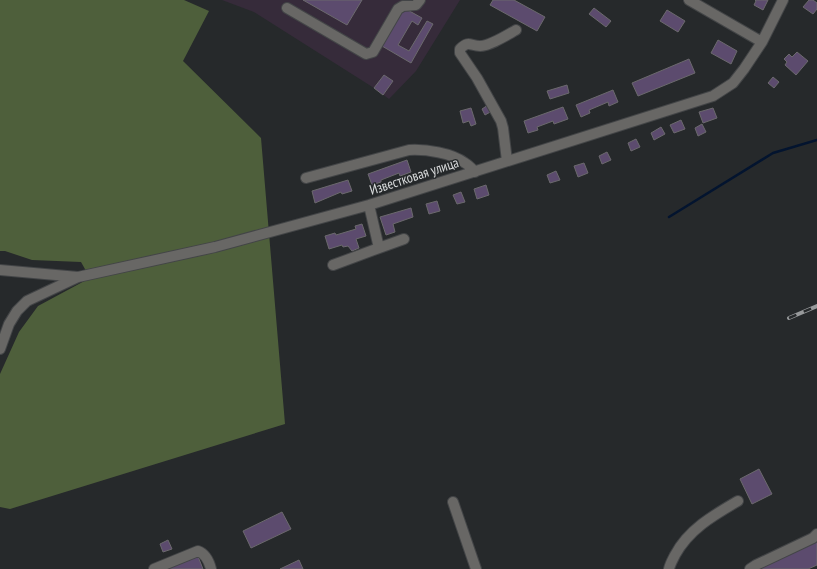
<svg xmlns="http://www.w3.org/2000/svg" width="817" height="569" viewBox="0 0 817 569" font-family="'PT Sans Narrow',sans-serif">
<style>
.education{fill:#362b3a}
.forest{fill:#4e5f3b}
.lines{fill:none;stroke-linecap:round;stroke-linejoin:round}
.stream{stroke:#03142f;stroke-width:2.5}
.building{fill:#5c4b6e;stroke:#6b696d}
.minor-casing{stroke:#434547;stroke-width:12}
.minor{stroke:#686765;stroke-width:10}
.rail-casing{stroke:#97999b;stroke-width:4}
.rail{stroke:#26292b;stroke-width:2.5;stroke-dasharray:8;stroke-linecap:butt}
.labels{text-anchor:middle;stroke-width:3;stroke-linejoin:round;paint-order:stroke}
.street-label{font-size:14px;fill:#d9dbdc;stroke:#26292b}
</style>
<rect width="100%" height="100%" fill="#26292b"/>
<path class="education" d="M 222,0 L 460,0 L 416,71 L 389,99 L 374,88 L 254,12 Z"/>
<path class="forest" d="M 0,0 L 184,0 L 209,11 L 183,61 L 261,138 L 285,424 L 10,509 L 0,507 L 0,374 L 19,332 L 38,306 L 90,278 L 81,262 L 32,260 L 5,251 L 0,251 Z"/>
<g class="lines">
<path class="stream" d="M 669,217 L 773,153 L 817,140"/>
</g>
<path class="building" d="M 303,0 L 362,0 L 347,25 Z
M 493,0 L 514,0 L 545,17 L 537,31 L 490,5 Z
M 755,0 L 768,0 L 763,10 L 754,5 L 756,1 Z
M 809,0 L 813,0 L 817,3 L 817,9 L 813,14 L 803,7 Z
M 404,8 L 422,18 L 418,25 L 412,21 L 398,45 L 409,51 L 427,21 L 433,24 L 411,63 L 382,46 Z
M 594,8 L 611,21 L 606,27 L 589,14 Z
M 667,10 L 685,21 L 678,32 L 660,21 Z
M 718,40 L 737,51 L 731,64 L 711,53 Z
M 797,52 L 808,61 L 796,75 L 785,65 L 787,62 L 784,59 L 789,54 L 792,57 Z
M 689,59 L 695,73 L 638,96 L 632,83 Z
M 384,75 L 393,81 L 383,95 L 374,88 Z
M 773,77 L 779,82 L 774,88 L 768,83 Z
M 567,85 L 569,93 L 550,99 L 547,91 Z
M 613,90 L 618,102 L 609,106 L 608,102 L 589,110 L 590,113 L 581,117 L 576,105 Z
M 488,105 L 492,111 L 485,115 L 482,109 Z
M 563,107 L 568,119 L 554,124 L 553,121 L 537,127 L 538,130 L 528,133 L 524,121 Z
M 471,108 L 476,124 L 471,126 L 469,121 L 463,123 L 460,111 Z
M 713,108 L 717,118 L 703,123 L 699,112 Z
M 681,120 L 685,129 L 674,133 L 670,125 Z
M 702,124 L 706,132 L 698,136 L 695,128 Z
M 661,127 L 665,134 L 654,140 L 651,133 Z
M 636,139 L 640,147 L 631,151 L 628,143 Z
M 607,152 L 611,160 L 602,164 L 599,156 Z
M 407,160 L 411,172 L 400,176 L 399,173 L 381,180 L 381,182 L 372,185 L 368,174 Z
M 584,163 L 588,173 L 578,177 L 574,166 Z
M 556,171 L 560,180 L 550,183 L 547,175 Z
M 348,180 L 352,191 L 342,194 L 341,192 L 315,203 L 312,191 Z
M 486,185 L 489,195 L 477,199 L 474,189 Z
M 461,192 L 465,202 L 457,204 L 453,195 Z
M 437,201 L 440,211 L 429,214 L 426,204 Z
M 411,208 L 413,217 L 393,224 L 395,232 L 386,235 L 380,217 Z
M 362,224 L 366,236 L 356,239 L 359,248 L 352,251 L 348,246 L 343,247 L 342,245 L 329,249 L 325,236 L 335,233 L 336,235 L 356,229 L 355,226 Z
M 759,469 L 772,494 L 752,504 L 740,479 Z
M 282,512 L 291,529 L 251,548 L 243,531 Z
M 168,540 L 172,549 L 163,552 L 160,544 Z
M 817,540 L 817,565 L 808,569 L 758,569 Z
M 197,554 L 203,569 L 163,569 Z
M 299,560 L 303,569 L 280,569 Z"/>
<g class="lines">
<defs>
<path id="minor" d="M 689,0 L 762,42
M 287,8 L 366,54 L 373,52 L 398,9 L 403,6 L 416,5 L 420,0
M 507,161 L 503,128 L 501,121 L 477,78 L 460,53 L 460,49 C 469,40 470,46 480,46 C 490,46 507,35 516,30
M 306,178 L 409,150 C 426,149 452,153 465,163 C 469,165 472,169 475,172
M 379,248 L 404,239
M 333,265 L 379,248 L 369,205
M 0,270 L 78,277 L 215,247 L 369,205 L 713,96 L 733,83 L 744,69 L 762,42 L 783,0
M 0,349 L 9,324 L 17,311 L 27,301 L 78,277
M 453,502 L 476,569
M 154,569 L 198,551 C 206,554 209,561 211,569
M 669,569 C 670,564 673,559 675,555 C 689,529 714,515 738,501
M 750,569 L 756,565 L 813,538 L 817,534"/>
</defs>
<use href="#minor" class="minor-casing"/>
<use href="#minor" class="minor"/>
<defs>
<path id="rail" d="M 789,318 L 817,306"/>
</defs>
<use href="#rail" class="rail-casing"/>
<use href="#rail" class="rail"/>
</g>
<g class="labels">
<g class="street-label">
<text transform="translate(414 176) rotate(-18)" y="5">Известковая улица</text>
</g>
</g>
</svg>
